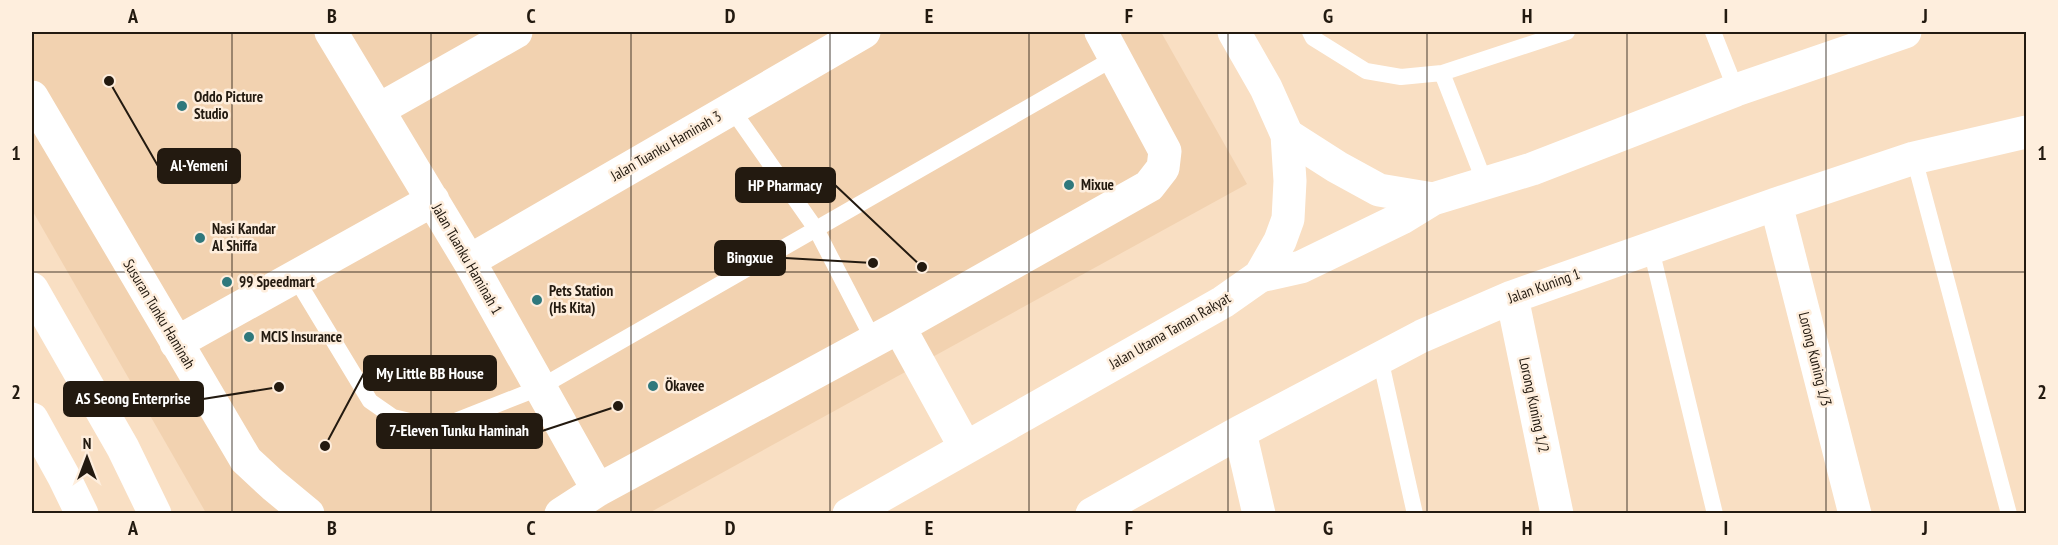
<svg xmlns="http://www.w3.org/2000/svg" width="2058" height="545" viewBox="0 0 2058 545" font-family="'PT Sans Narrow',sans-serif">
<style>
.built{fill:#f2d2b0}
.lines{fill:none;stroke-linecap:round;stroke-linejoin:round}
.lane{stroke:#fff;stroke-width:16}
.street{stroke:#fff;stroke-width:33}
.secondary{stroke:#fff;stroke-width:33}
.primary{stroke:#fff;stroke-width:33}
.grid{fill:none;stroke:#231a10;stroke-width:1.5;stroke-opacity:0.55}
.poi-dot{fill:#2f787c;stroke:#feeedd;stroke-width:2}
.labels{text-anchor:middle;stroke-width:5;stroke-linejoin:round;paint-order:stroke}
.poi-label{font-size:15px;font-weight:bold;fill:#231a10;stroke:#feeedd;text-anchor:start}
.street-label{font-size:15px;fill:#231a10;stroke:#feeedd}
.leader{fill:none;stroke:#231a10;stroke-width:2}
.callout-dot{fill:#231a10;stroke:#feeedd;stroke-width:2}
.callout{fill:#231a10;stroke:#231a10;stroke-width:2}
.callout-label{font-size:16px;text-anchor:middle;font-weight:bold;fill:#fff}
.neatline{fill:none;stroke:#231a10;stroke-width:2}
.grid-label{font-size:20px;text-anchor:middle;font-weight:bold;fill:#231a10}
</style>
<rect width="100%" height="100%" fill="#f9dfc3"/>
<path class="built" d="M 32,32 L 1161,32 L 1247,184 L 649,513 L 206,513 L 32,210 Z"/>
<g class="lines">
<path class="lane" d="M 1310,32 L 1313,38 L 1366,71 L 1401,77 L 1442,73 L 1567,32
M 1713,32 L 1736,90
M 1442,73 L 1485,183
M 731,108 L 816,229 L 874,341
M 1914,158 L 2009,514
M 1651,249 L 1715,514
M 295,277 L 370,401 L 393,417 L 422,424 L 448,424 L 539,388 L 1116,57
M 1380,358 L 1415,514"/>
<path class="street" d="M 331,32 L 469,261 L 598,490
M 32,97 L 246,460 L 273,485 L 308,514
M 378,110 L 516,32
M 1287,135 L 1337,167 L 1379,190 L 1433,199
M 1776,204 L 1855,514
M 469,261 L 864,32
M 1260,276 L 1301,267 L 1402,218 L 1433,199 L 1532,169 L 1736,90 L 1905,32
M 1512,297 L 1557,514
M 899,327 L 965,447
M 176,343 L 433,200
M 1240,432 L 1259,514
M 561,514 L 598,490 L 899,327 L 1149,186 L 1163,168 L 1165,151 L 1101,32
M 1092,514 L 1240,432 L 1422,336 L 1512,297 L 1776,204 L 1914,158 L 2026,132"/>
<path class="secondary" d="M 849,514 L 1223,302 L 1260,276 L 1280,241 L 1288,219 L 1290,181 L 1287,135 L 1266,88 L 1234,32"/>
<path class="primary" d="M 32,289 L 123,448 L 155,514
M 32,419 L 64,477 L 82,514"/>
</g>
<path class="grid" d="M 232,32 L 232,514M 431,32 L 431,514M 631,32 L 631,514M 830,32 L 830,514M 1029,32 L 1029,514M 1228,32 L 1228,514M 1427,32 L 1427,514M 1627,32 L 1627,514M 1826,32 L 1826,514M 32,272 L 2026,272"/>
<g class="poi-dot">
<circle cx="182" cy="106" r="6"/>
<circle cx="1069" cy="185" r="6"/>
<circle cx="200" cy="238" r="6"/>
<circle cx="227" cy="282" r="6"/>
<circle cx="537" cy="300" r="6"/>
<circle cx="249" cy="337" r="6"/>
<circle cx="653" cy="386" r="6"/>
</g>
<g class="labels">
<g class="poi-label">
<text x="194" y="102">Oddo Picture<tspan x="194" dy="17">Studio</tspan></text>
<text x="1081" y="190">Mixue</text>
<text x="212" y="234">Nasi Kandar<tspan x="212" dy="17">Al Shiffa</tspan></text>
<text x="239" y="287">99 Speedmart</text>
<text x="549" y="296">Pets Station<tspan x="549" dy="17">(Hs Kita)</tspan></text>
<text x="261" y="342">MCIS Insurance</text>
<text x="665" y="391">Ökavee</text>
</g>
<g class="street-label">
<text transform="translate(666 146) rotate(-30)" y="5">Jalan Tuanku Haminah 3</text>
<text transform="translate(467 259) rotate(60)" y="5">Jalan Tuanku Haminah 1</text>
<text transform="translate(1544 286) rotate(-20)" y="5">Jalan Kuning 1</text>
<text transform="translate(159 314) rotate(59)" y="5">Susuran Tunku Haminah</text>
<text transform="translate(1170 331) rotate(-30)" y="5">Jalan Utama Taman Rakyat</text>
<text transform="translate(1815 359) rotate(76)" y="5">Lorong Kuning 1/3</text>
<text transform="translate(1534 405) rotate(78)" y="5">Lorong Kuning 1/2</text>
</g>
</g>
<path class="leader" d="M109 81L158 166M922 267L835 185M873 263L785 258M325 446L364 373M279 387L203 399M618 406L542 431"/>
<g class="callout-dot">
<circle cx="109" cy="81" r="6"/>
<circle cx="922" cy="267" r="6"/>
<circle cx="873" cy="263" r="6"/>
<circle cx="325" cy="446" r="6"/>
<circle cx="279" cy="387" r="6"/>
<circle cx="618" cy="406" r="6"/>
</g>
<g class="callout">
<rect x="158" y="149" width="82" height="34" rx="6"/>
<rect x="736" y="168" width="99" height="34" rx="6"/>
<rect x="715" y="241" width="70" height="34" rx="6"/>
<rect x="364" y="356" width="132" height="34" rx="6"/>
<rect x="64" y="382" width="139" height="34" rx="6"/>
<rect x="377" y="414" width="165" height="34" rx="6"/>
</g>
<g class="callout-label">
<text x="199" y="171">Al-Yemeni</text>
<text x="785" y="191">HP Pharmacy</text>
<text x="750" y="263">Bingxue</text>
<text x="430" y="379">My Little BB House</text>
<text x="133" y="404">AS Seong Enterprise</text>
<text x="459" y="436">7-Eleven Tunku Haminah</text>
</g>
<rect width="2058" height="545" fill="none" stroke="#feeedd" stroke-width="66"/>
<g transform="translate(87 458)" stroke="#feeedd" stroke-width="4.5" paint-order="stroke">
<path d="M0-4.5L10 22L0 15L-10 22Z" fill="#231a10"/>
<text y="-9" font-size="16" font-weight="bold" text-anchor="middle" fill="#231a10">N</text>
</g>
<rect x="33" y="33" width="1992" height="479" class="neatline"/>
<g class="grid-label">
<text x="133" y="23">A</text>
<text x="332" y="23">B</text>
<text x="531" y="23">C</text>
<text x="730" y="23">D</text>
<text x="929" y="23">E</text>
<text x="1129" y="23">F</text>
<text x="1328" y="23">G</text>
<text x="1527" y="23">H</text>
<text x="1726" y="23">I</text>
<text x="1925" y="23">J</text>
<text x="16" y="160">1</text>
<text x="2042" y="160">1</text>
<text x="16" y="399">2</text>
<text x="2042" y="399">2</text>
<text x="133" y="535">A</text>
<text x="332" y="535">B</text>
<text x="531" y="535">C</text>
<text x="730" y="535">D</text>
<text x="929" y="535">E</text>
<text x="1129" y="535">F</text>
<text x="1328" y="535">G</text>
<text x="1527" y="535">H</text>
<text x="1726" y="535">I</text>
<text x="1925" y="535">J</text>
</g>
</svg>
